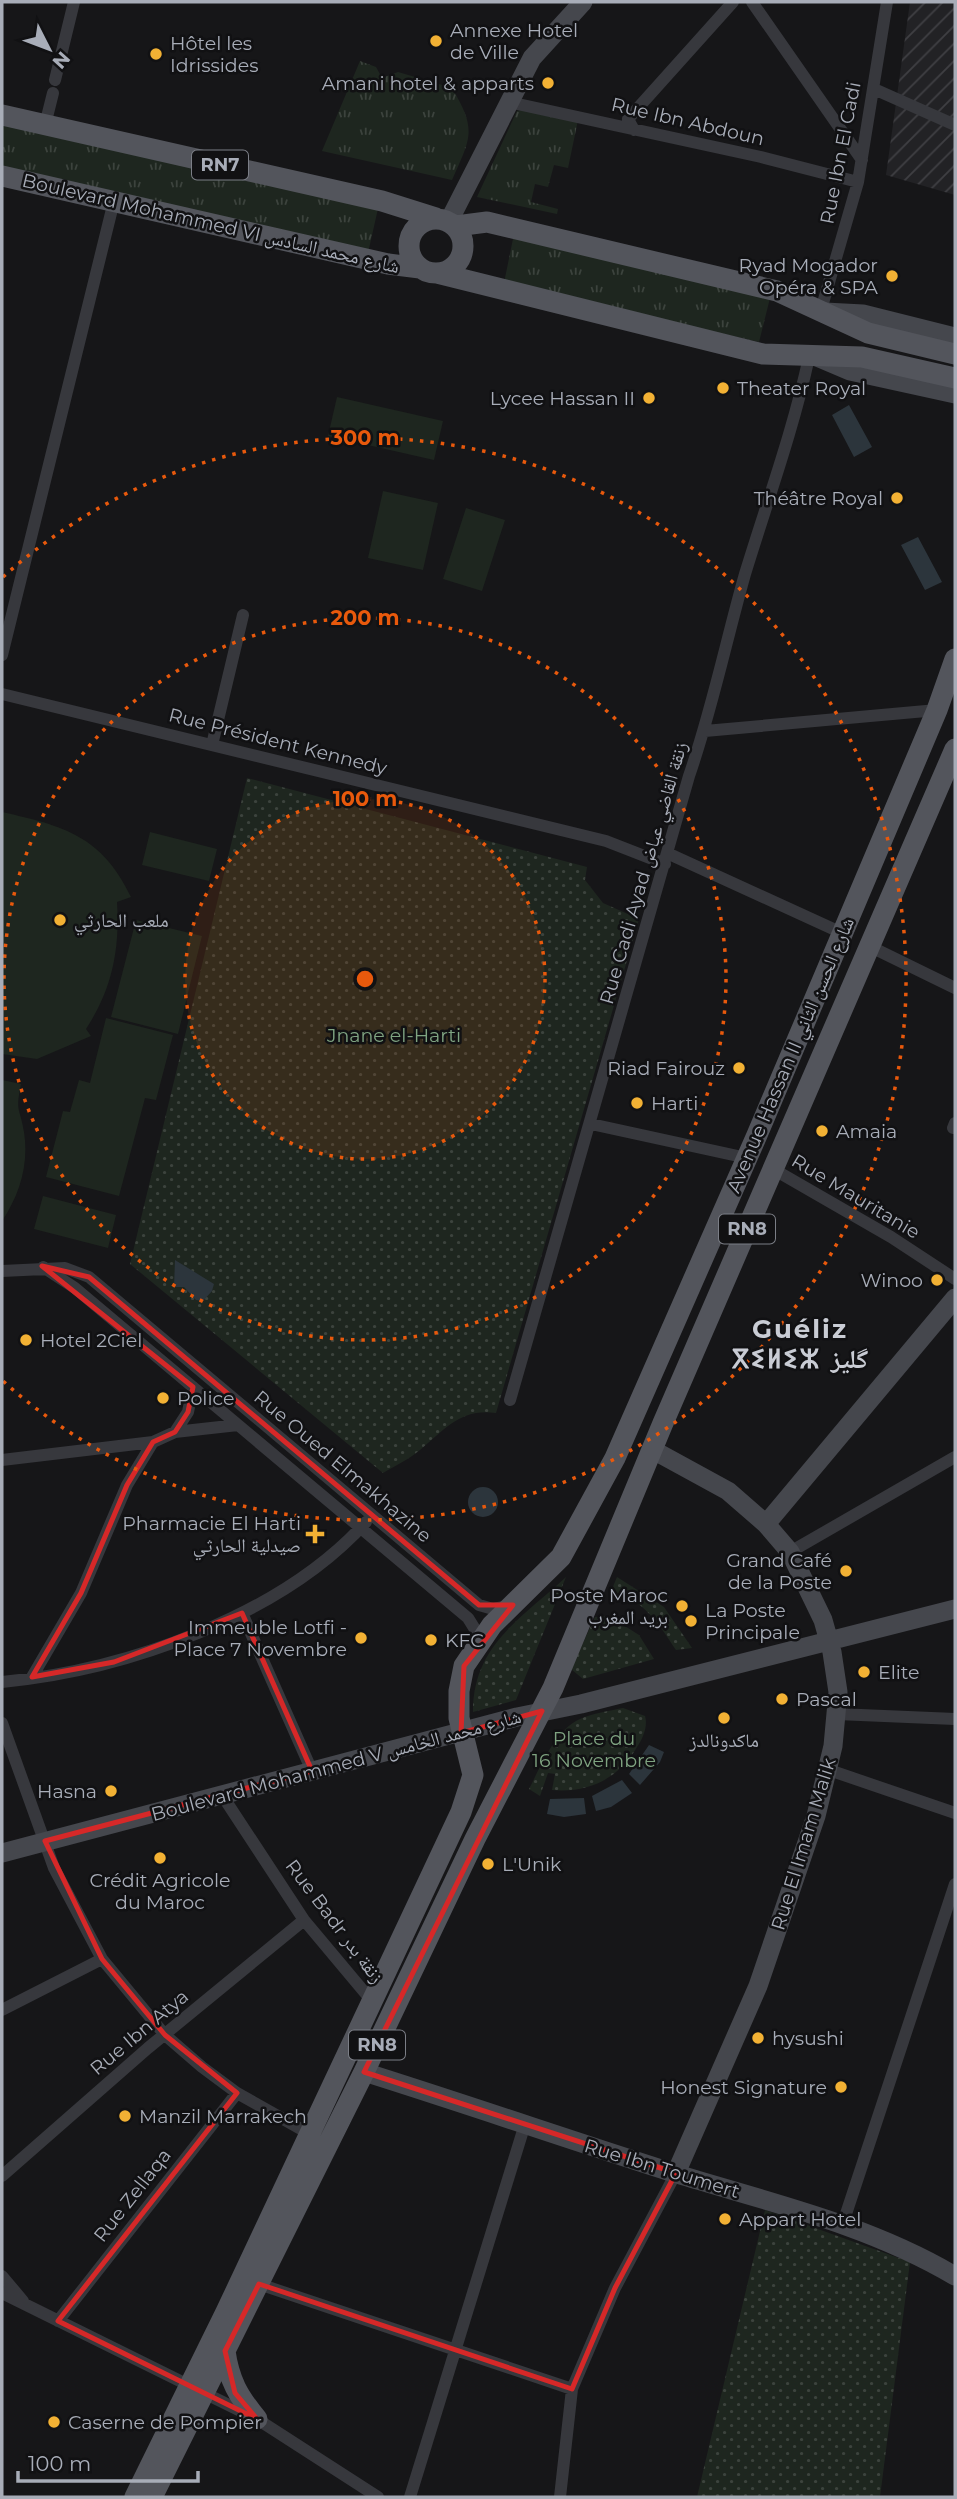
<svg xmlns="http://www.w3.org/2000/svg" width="957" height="2499" viewBox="0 0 957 2499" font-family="Montserrat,'Noto Naskh Arabic','Noto Sans Tifinagh',sans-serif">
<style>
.industrial{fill:url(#industrial-furrows)}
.grass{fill:url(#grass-tufts)}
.park{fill:url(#park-dots)}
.garden{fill:#1e261f}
.water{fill:#2c353c}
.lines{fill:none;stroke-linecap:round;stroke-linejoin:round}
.street{stroke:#37383d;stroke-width:12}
.secondary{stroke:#45474d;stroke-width:19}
.primary{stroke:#53555c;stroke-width:21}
.marked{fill:none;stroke:#d62828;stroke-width:5;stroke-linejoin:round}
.ring{fill:none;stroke:#e8590c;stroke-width:3.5;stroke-dasharray:3.5 7}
.poi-dot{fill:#f2b134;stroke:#111113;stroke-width:2.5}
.labels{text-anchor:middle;stroke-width:5;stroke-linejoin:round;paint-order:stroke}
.shield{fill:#111113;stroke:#7b7e86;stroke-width:2}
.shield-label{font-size:18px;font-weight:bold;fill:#a8adb8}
.poi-label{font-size:19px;fill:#a8adb8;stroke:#111113;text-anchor:start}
.street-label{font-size:19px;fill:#a8adb8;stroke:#111113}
.park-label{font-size:19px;fill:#7fa381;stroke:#111113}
.district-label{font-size:26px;font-weight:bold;letter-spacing:2px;fill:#c9ccd4;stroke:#111113}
.centre{fill:#e8590c;stroke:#111113;stroke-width:3.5}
.ring-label{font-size:21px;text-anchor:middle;font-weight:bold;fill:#e8590c;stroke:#111113;stroke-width:5;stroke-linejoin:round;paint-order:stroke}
</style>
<defs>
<pattern id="industrial-furrows" width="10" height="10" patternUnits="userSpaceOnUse" patternTransform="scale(1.75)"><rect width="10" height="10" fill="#222225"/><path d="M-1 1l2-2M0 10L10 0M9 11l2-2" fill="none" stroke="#3f3f43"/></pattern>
<pattern id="grass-tufts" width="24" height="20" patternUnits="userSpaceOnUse" patternTransform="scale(1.75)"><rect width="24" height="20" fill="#1e261f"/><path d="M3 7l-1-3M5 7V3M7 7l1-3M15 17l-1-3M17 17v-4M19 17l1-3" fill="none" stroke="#3c433d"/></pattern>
<pattern id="park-dots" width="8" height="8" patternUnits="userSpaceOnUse" patternTransform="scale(1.75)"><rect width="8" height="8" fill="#1e261f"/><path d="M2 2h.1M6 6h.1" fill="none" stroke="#3c433d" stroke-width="1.8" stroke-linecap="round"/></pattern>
</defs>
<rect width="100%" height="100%" fill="#161618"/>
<path class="industrial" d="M 910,2 L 955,2 L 955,195 L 886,175 Z"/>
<path class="grass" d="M 360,61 L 376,67 L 382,78 L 398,72 L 452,88 C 477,130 471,137 452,180 L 322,151 Z
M 523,109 L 578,120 L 568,168 L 554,165 L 548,187 L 535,184 L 531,202 L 558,209 L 557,214 L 477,197 L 517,111 Z
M 2,118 L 379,204 L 368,253 L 2,169 Z
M 514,234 L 771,294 L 759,342 L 504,283 Z"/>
<path class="park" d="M 247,778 L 587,867 L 585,880 L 603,903 L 639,919 L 496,1413 C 461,1408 445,1429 420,1450 C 409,1459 395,1466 383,1473 L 130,1264 Z
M 566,1577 L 516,1700 L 473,1712 C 473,1645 521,1619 566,1577 Z
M 617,1577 L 664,1607 L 692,1648 L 676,1650 C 660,1626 642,1595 610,1594 Z
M 609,1616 L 639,1635 L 654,1659 L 583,1679 L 571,1669 L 595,1617 Z
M 623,1708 L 645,1716 C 648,1726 643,1738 637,1747 C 618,1779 589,1793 552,1790 L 555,1774 L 548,1773 L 540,1796 L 529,1789 C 541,1766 555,1730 580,1719 C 593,1713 609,1711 623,1708 Z
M 765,2210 L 910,2262 L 880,2497 L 697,2497 Z"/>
<path class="garden" d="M 337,397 L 443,421 L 434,460 L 328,436 Z
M 383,491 L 438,503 L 423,570 L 368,558 Z
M 466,508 L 505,520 L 482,591 L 443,579 Z
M 2,812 C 64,826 102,836 131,897 L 117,902 C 120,950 112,989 86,1029 L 91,1036 L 37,1059 L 2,1054 Z
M 150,832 L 217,849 L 209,881 L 142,865 Z
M 136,920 L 202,936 L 178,1034 L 111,1017 Z
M 106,1018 L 173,1035 L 156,1100 L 145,1098 L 119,1196 L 46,1177 L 63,1111 L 70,1112 L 79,1080 L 90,1083 Z
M 2,1080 L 21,1084 C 15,1113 20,1107 24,1132 C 29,1164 20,1194 2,1221 Z
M 43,1196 L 116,1215 L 108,1248 L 34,1229 Z"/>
<path class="water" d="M 849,405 L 872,447 L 854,457 L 832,415 Z
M 918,537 L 942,582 L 925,590 L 901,545 Z
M 175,1260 L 214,1284 L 212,1291 L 203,1301 L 196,1300 L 184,1287 L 174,1287 Z
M468 1502a15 15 0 1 1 30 0a15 15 0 1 1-30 0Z
M 649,1745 L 664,1752 L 660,1762 L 640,1785 L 629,1774 Z
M 622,1780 L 632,1793 L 611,1807 L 596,1811 L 592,1796 Z
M 584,1798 L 586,1814 L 564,1817 L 547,1814 L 550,1799 Z"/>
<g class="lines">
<path class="street" d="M 752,2 L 862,160
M 55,80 L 74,2
M 874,89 L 955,125
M 509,102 L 761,157 L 858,182
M 45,125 L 53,93
M 634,130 L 628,119 L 733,2
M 821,310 L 858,182 L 887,2
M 2,655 L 114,201
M 2,694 L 606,841 L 665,864
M 705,731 L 937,710
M 212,745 L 243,615
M 667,853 L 842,933
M 869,946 L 955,988
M 591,1124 L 747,1158
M 953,1128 L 955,1123
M 773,1169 L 891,1237 L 955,1279
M 43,1267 L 75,1288 L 468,1618 L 481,1639
M 2,1271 L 65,1268 L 89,1277 L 479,1605 L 493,1609 L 509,1606
M 510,1400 L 689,776 C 712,710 726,641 745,574 C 767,502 793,431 809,357
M 175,1432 L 188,1412 L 193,1387
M 2,1460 L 153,1442 L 175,1432 L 238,1425
M 790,1552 L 955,1457
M 242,1613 L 312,1771
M 32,1677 L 81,1593 L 127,1485 L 153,1442
M 2,1682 C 126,1670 281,1616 366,1522
M 837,1714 L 955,1719
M 2,1723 L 54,1868 L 102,1959 L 165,2035 L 202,2067 L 237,2093 L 308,2133
M 829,1770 L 955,1813
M 222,1795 L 304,1920 L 371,2000
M 2,2010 L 102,1959
M 2,2176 L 148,2048 L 304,1920
M 843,2223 L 955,1884
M 2,2276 L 23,2301
M 259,2284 L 572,2389
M 2,2293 L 257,2419 L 378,2497
M 58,2321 L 237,2093
M 410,2497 L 525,2124
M 560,2497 L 572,2389 L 615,2288 L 676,2173"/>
<path class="secondary" d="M 449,221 L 532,58 L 583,2
M 825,312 L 863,314 L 955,337
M 817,357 L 850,371 L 955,394
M 653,1450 L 728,1491 L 766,1524 L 790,1552 L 823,1620 L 832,1652 L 838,1692 L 833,1746 L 816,1816 L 758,1986 L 676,2173
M 766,1524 L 955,1298
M 2,1853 L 517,1717 L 581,1704 L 955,1609
M 364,2072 C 469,2105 573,2141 677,2174 C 772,2203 869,2225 955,2276"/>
<path class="primary" d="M 2,115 L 382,201 L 436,218
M 2,176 L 388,264 L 420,268
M409 246a27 27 0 1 1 54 0a27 27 0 1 1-54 0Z
M 456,226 L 487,222 L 777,291 L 868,333 L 955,354
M 437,273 L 763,354 L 862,357 L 955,378
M 225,2351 C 229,2380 238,2396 257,2419
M 135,2497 L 226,2312 L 461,1812 L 473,1775 L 459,1718 L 459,1691 L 464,1666 L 492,1625 L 561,1557 L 615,1458 L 757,1135 L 937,710 L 955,659
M 152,2497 L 364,2072 L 475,1839 L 553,1688 L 663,1423 L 955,749"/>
</g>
<path class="marked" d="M 42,1266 L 89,1277 L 479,1605 L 513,1605 L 464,1666 L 461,1733 L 542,1711 L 364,2072 L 676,2173 L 615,2288 L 572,2389 L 259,2284 L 225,2351 L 235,2393 L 257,2419 L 58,2321 L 237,2093 L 165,2035 L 102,1959 L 45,1841 L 312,1771 L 242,1613 L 114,1662 L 32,1677 L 81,1593 L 127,1485 L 153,1442 L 175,1432 L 188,1412 L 193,1387 Z"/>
<circle cx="365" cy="979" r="180" fill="#e8590c" fill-opacity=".12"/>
<g class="ring">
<circle cx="365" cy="979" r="180"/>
<circle cx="365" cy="979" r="361"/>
<path d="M3 577A541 541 0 1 1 3 1381"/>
</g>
<g class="poi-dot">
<circle cx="436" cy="41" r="7"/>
<circle cx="156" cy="54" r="7"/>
<circle cx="548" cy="83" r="7"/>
<circle cx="892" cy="276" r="7"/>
<circle cx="723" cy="388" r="7"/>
<circle cx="649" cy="398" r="7"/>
<circle cx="897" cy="498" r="7"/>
<circle cx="60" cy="920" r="7"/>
<circle cx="739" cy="1068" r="7"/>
<circle cx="637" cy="1103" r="7"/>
<circle cx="822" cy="1131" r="7"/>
<circle cx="937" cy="1280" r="7"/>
<circle cx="26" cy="1340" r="7"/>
<circle cx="163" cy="1398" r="7"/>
<path d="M311.5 1523.5h7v7h7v7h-7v7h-7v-7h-7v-7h7z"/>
<circle cx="846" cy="1571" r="7"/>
<circle cx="682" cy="1606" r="7"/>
<circle cx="691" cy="1621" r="7"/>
<circle cx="361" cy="1638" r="7"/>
<circle cx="431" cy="1640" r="7"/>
<circle cx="864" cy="1672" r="7"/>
<circle cx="782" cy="1699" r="7"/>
<circle cx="724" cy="1718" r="7"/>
<circle cx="111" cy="1791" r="7"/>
<circle cx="160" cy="1858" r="7"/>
<circle cx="488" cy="1864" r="7"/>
<circle cx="758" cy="2038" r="7"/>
<circle cx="841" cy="2087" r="7"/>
<circle cx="125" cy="2116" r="7"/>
<circle cx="725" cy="2219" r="7"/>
<circle cx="54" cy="2422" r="7"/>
</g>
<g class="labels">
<g class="shield">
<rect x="192" y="150.5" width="56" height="29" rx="5"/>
<rect x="719" y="1214.5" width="56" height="29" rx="5"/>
<rect x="349" y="2030.5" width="56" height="29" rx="5"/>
</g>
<g class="shield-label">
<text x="220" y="171">RN7</text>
<text x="747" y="1235">RN8</text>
<text x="377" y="2051">RN8</text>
</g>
<g class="poi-label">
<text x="450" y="37">Annexe Hotel<tspan x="450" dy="22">de Ville</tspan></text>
<text x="170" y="50">Hôtel les<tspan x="170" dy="22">Idrissides</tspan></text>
<text x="534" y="90" text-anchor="end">Amani hotel &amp; apparts</text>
<text x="878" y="272" text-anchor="end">Ryad Mogador<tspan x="878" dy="22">Opéra &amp; SPA</tspan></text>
<text x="737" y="395">Theater Royal</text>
<text x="635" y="405" text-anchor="end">Lycee Hassan II</text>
<text x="883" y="505" text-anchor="end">Théâtre Royal</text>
<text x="74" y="927">ملعب الحارثي</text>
<text x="725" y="1075" text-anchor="end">Riad Fairouz</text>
<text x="651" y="1110">Harti</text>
<text x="836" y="1138">Amaia</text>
<text x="923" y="1287" text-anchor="end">Winoo</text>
<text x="40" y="1347">Hotel 2Ciel</text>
<text x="177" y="1405">Police</text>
<text x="301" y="1530" text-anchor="end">Pharmacie El Harti<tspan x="301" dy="22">صيدلية الحارثي</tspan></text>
<text x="832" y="1567" text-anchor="end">Grand Café<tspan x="832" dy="22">de la Poste</tspan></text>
<text x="668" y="1602" text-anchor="end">Poste Maroc<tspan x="668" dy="22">بريد المغرب</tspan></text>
<text x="705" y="1617">La Poste<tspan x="705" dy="22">Principale</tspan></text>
<text x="347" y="1634" text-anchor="end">Immeuble Lotfi -<tspan x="347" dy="22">Place 7 Novembre</tspan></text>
<text x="445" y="1647">KFC</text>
<text x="878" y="1679">Elite</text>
<text x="796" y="1706">Pascal</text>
<text x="724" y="1747" text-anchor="middle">ماكدونالدز</text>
<text x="97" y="1798" text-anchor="end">Hasna</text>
<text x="502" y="1871">L'Unik</text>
<text x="160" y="1887" text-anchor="middle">Crédit Agricole<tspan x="160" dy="22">du Maroc</tspan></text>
<text x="772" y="2045">hysushi</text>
<text x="827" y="2094" text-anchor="end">Honest Signature</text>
<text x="139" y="2123">Manzil Marrakech</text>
<text x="739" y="2226">Appart Hotel</text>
<text x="68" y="2429">Caserne de Pompier</text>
</g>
<g class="street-label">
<text transform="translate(688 121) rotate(13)" y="7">Rue Ibn Abdoun</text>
<text transform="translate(840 153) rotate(-79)" y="7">Rue Ibn El Cadi</text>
<text transform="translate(211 223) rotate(13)" y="7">Boulevard Mohammed VI شارع محمد السادس</text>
<text transform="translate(278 741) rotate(14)" y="7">Rue Président Kennedy</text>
<text transform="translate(643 873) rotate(-74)" y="7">Rue Cadi Ayad زنقة القاضي عياض</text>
<text transform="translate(790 1055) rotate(-67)" y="7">Avenue Hassan II شارع الحسن الثاني</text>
<text transform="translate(856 1196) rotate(31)" y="7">Rue Mauritanie</text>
<text transform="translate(343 1466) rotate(40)" y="7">Rue Oued Elmakhazine</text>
<text transform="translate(336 1765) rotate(-15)" y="7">Boulevard Mohammed V شارع محمد الخامس</text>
<text transform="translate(803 1844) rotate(-73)" y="7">Rue El Imam Malik</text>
<text transform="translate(335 1921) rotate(53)" y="7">Rue Badr زنقة بدر</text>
<text transform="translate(139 2032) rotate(-40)" y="7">Rue Ibn Atya</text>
<text transform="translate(662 2168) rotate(17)" y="7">Rue Ibn Toumert</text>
<text transform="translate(132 2195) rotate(-52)" y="7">Rue Zellaqa</text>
</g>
<g class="park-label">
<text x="394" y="1042">Jnane el-Harti</text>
<text x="594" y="1745">Place du<tspan x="594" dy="22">16 Novembre</tspan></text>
</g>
<g class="district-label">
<text x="800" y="1338">Guéliz<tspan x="800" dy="30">ⴳⵉⵍⵉⵣ گليز</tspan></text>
</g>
</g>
<circle cx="365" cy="979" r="10" class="centre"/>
<g class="ring-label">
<text x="365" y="445">300 m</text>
<text x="365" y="625">200 m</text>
<text x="365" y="806">100 m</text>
</g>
<rect width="957" height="2499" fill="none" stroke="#a8adb8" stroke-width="7"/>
<g transform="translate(49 49) rotate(132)" stroke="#111113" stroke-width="5" paint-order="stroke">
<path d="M0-5L12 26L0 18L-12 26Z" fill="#a8adb8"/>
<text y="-10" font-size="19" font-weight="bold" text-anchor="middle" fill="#a8adb8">N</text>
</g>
<path d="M18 2471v10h180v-10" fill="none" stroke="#a8adb8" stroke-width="3.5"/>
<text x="28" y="2471" font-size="21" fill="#a8adb8" stroke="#111113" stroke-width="5" paint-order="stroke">100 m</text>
</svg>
